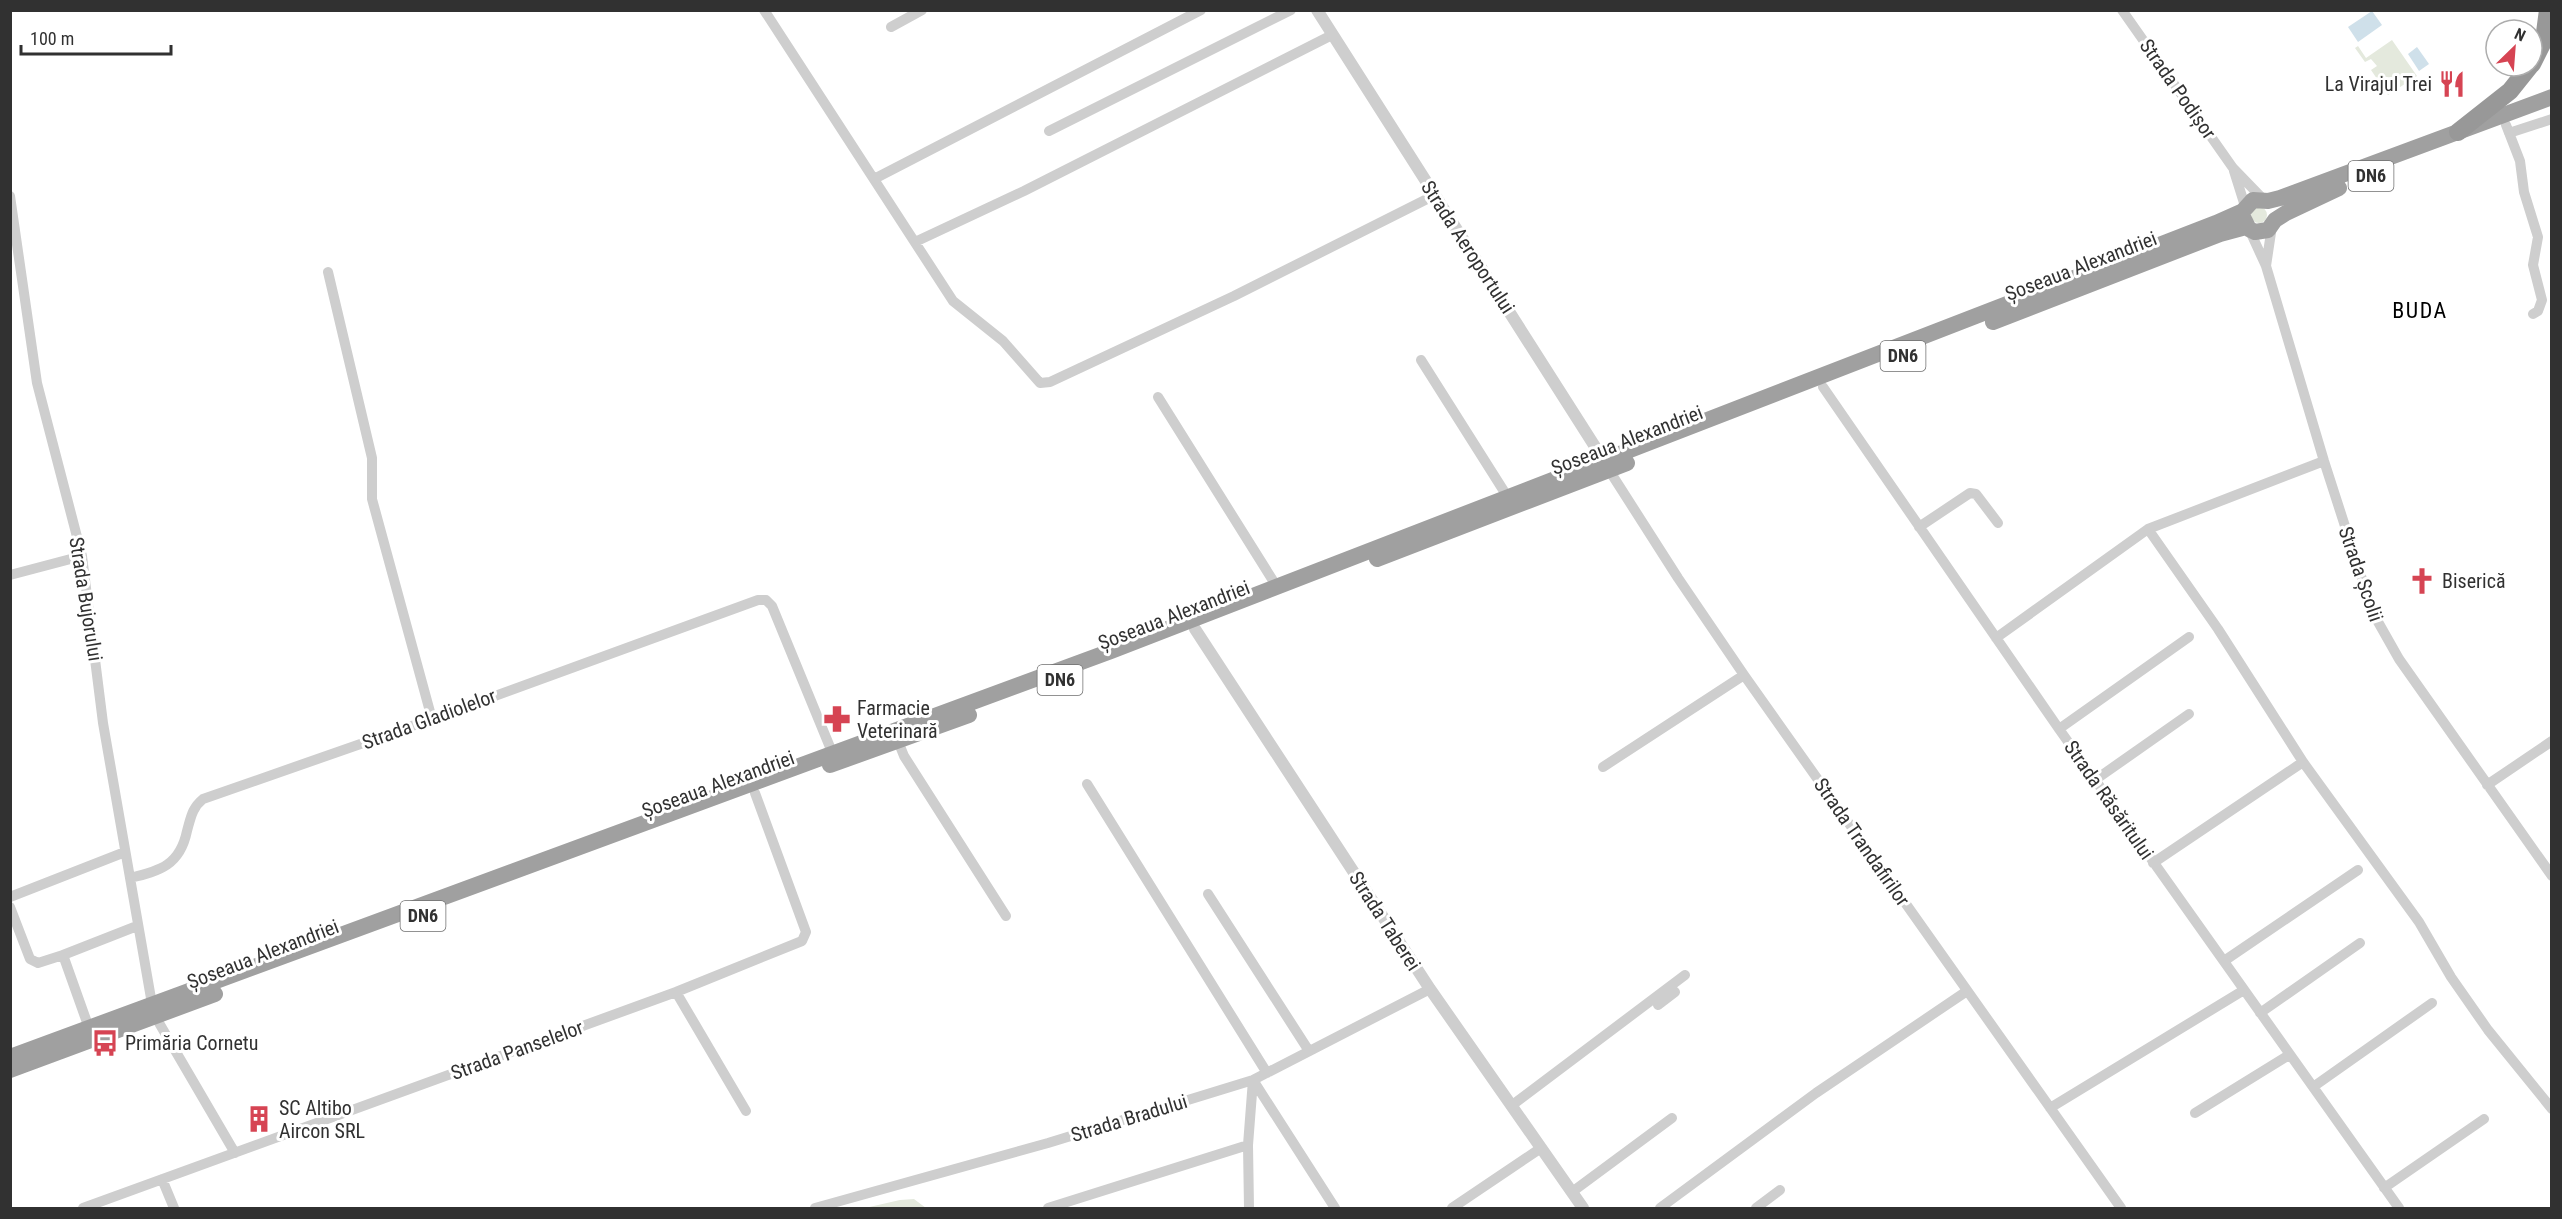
<svg xmlns="http://www.w3.org/2000/svg" width="2562" height="1219" viewBox="0 0 2562 1219" font-family="'Roboto Condensed',sans-serif">
<style>
.green{fill:#e4e9dd}
.water{fill:#cfe0ea}
.lines{fill:none;stroke-linecap:round;stroke-linejoin:round}
.minor{stroke:#cecece;stroke-width:10}
.tertiary{stroke:#cecece;stroke-width:12}
.trunk{stroke:#a0a0a0;stroke-width:16}
.motorway{stroke:#989898;stroke-width:18}
.labels{text-anchor:middle;stroke-width:6;stroke-linejoin:round;paint-order:stroke}
.shield{fill:#fff;stroke:#6f6f6f;stroke-width:1.5}
.shield-label{font-size:18px;font-weight:bold;fill:#313131}
.poi-label{font-size:20px;fill:#313131;stroke:#fff;text-anchor:start}
.street-label{font-size:20px;fill:#313131;stroke:#fff}
.quarter-label{font-size:22px;letter-spacing:1.5px;fill:#000;stroke:#fff}
</style>
<rect width="100%" height="100%" fill="#fff"/>
<path class="green" d="M 2392,40 L 2417,76 L 2388,95 L 2371,70 L 2377,66 L 2371,59 L 2365,62 L 2355,48 L 2358,46 L 2366,58 Z
M2251 215a8 8 0 1 1 16 0a8 8 0 1 1-16 0Z
M 914,1199 L 926,1208 L 865,1208 L 900,1200 Z"/>
<path class="water" d="M 2372,11 L 2382,25 L 2358,42 L 2348,27 Z
M 2417,47 L 2429,64 L 2419,71 L 2408,54 Z"/>
<g class="lines">
<path class="minor" d="M 764,10 L 953,301 L 1003,341 L 1040,383 L 1050,382 L 1234,296 L 1435,195
M 2122,10 L 2233,168 L 2263,199
M 891,27 L 922,10
M 2506,125 L 2520,161 L 2524,192 L 2538,237 L 2533,265 L 2542,300 L 2538,311 L 2533,314
M 1049,131 L 1291,10
M 2509,133 L 2552,119
M 2234,171 L 2245,206
M 874,179 L 1201,10
M 10,196 L 37,383 L 82,556 L 103,723 L 152,1004
M 2249,229 L 2266,266 L 2324,461 L 2373,613 L 2399,659 L 2552,876
M 915,242 L 1024,191 L 1332,35
M 2266,266 L 2272,226
M 328,272 L 372,458 L 372,499 L 432,719
M 1421,360 L 1507,496
M 1823,387 L 2059,729 L 2399,1208
M 1158,397 L 1277,587
M 1609,470 L 1678,578 L 1744,675 L 2121,1208
M 1919,527 L 1970,493 L 1976,494 L 1998,523
M 2148,529 L 2218,629 L 2303,762 L 2419,922 L 2451,977 L 2488,1030 L 2552,1109
M 10,575 L 82,556
M 1996,638 L 2148,529 L 2324,461
M 2059,729 L 2189,637
M 898,741 L 904,756 L 1006,916
M 1603,767 L 1744,675
M 2095,780 L 2189,714
M 1087,784 L 1267,1073
M 2487,785 L 2552,741
M 2153,863 L 2303,762
M 130,878 C 160,871 180,865 187,831 C 191,817 192,808 203,799 L 432,719 L 758,600 L 766,600 L 772,606 L 832,752
M 1208,894 L 1309,1051
M 10,897 L 125,852
M 10,907 L 30,959 L 38,963 L 63,955
M 2224,961 L 2358,870
M 676,992 L 746,1111
M 1658,1005 L 1675,992
M 2260,1013 L 2360,943
M 155,1016 L 235,1153
M 89,1028 L 63,955 L 137,926
M 1253,1080 L 1335,1208
M 2313,1087 L 2432,1003
M 1511,1106 L 1685,975
M 2050,1108 L 2244,990
M 2195,1113 L 2289,1055
M 162,1179 L 174,1208
M 2384,1188 L 2484,1119
M 1572,1192 L 1672,1118
M 83,1208 L 676,992 L 802,941 L 806,932 L 755,793
M 815,1208 L 1048,1143 L 1253,1080 L 1430,989
M 1048,1208 L 1248,1145
M 1249,1208 L 1248,1145 L 1253,1080
M 1452,1208 L 1541,1148
M 1660,1208 L 1816,1093 L 1967,991
M 1756,1208 L 1780,1190"/>
<path class="tertiary" d="M 1317,10 L 1608,467
M 1195,629 L 1430,989 L 1583,1208"/>
<path class="trunk" d="M 2243,217 L 2249,229 L 2255,232 L 2268,230 L 2275,220 L 2286,213 L 2339,188
M 1993,322 L 2220,234 L 2246,227
M 1377,559 L 1627,463
M 830,765 L 969,715
M 10,1057 L 1111,651 L 2216,223 L 2243,211 L 2253,200 L 2268,201 L 2280,198 L 2552,97
M 10,1070 L 215,994"/>
<path class="motorway" d="M 2532,64 L 2544,40 L 2548,10
M 2458,132 L 2510,91 L 2530,66"/>
</g>
<defs>
<symbol id="restaurant-bare" viewBox="-9 -9 18 18"><path d="M-5-6h1v4h1v-4h1v4h1v-4h1v5L-1.5 .5V6h-2V.5L-5-1ZM5-6V6H3V1.5H1.5Q1.5-4 5-6Z" fill="#d64453" stroke="#fff" stroke-width="2.5" paint-order="stroke"/></symbol>
<symbol id="church-bare" viewBox="-9 -9 18 18"><path d="M-1.2-6h2.4v3.5h3.3v2.4h-3.3V6h-2.4V-.1h-3.3v-2.4h3.3Z" fill="#d64453" stroke="#fff" stroke-width="2.5" paint-order="stroke"/></symbol>
<symbol id="pharmacy-bare" viewBox="-9 -9 18 18"><path d="M-2-6h4v4h4v4h-4v4h-4v-4h-4v-4h4Z" fill="#d64453" stroke="#fff" stroke-width="2.5" paint-order="stroke"/></symbol>
<symbol id="bus-bare" viewBox="-9 -9 18 18"><path d="M-5-6H5V4H4V6H2V4H-2V6H-4V4H-5ZM-3.5-4V0h7V-4ZM-3.5 1.2v1.5H-2V1.2ZM2 1.2v1.5H3.5V1.2Z" fill="#d64453" stroke="#fff" stroke-width="2.5" paint-order="stroke"/></symbol>
<symbol id="building-bare" viewBox="-9 -9 18 18"><path d="M-4-6H4V6H1V3H-1V6H-4ZM-2.5-4.3h1.7v1.8h-1.7ZM.8-4.3h1.7v1.8H.8ZM-2.5-1h1.7V.8h-1.7ZM.8-1h1.7V.8H.8Z" fill="#d64453" stroke="#fff" stroke-width="2.5" paint-order="stroke"/></symbol>
</defs>
<g fill-rule="evenodd">
<use href="#restaurant-bare" x="2433" y="65" width="38" height="38"/>
<use href="#church-bare" x="2403" y="562" width="38" height="38"/>
<use href="#pharmacy-bare" x="818" y="700" width="38" height="38"/>
<use href="#bus-bare" x="86" y="1024" width="38" height="38"/>
<use href="#building-bare" x="240" y="1100" width="38" height="38"/>
</g>
<g class="labels">
<g class="shield">
<rect x="2348.5" y="161" width="45" height="30" rx="4.5"/>
<rect x="1880.5" y="341" width="45" height="30" rx="4.5"/>
<rect x="1037.5" y="665" width="45" height="30" rx="4.5"/>
<rect x="400.5" y="901" width="45" height="30" rx="4.5"/>
</g>
<g class="shield-label">
<text x="2371" y="182">DN6</text>
<text x="1903" y="362">DN6</text>
<text x="1060" y="686">DN6</text>
<text x="423" y="922">DN6</text>
</g>
<g class="poi-label">
<text x="2432" y="91" text-anchor="end">La Virajul Trei</text>
<text x="2442" y="588">Biserică</text>
<text x="857" y="715">Farmacie<tspan x="857" dy="23">Veterinară</tspan></text>
<text x="125" y="1050">Primăria Cornetu</text>
<text x="279" y="1115">SC Altibo<tspan x="279" dy="23">Aircon SRL</tspan></text>
</g>
<g class="street-label">
<text transform="translate(2178 89) rotate(55)" y="7">Strada Podișor</text>
<text transform="translate(1468 247) rotate(57)" y="7">Strada Aeroportului</text>
<text transform="translate(2081 266) rotate(-21)" y="7">Șoseaua Alexandriei</text>
<text transform="translate(1627 440) rotate(-21)" y="7">Șoseaua Alexandriei</text>
<text transform="translate(2361 574) rotate(71)" y="7">Strada Școlii</text>
<text transform="translate(86 599) rotate(81)" y="7">Strada Bujorului</text>
<text transform="translate(1174 615) rotate(-21)" y="7">Șoseaua Alexandriei</text>
<text transform="translate(429 719) rotate(-20)" y="7">Strada Gladiolelor</text>
<text transform="translate(718 784) rotate(-20)" y="7">Șoseaua Alexandriei</text>
<text transform="translate(2109 800) rotate(55)" y="7">Strada Răsăritului</text>
<text transform="translate(1862 842) rotate(55)" y="7">Strada Trandafirilor</text>
<text transform="translate(1385 921) rotate(57)" y="7">Strada Taberei</text>
<text transform="translate(263 954) rotate(-21)" y="7">Șoseaua Alexandriei</text>
<text transform="translate(517 1050) rotate(-20)" y="7">Strada Panselelor</text>
<text transform="translate(1129 1118) rotate(-17)" y="7">Strada Bradului</text>
</g>
<g class="quarter-label">
<text x="2420" y="318">BUDA</text>
</g>
</g>
<rect width="2562" height="1219" fill="none" stroke="#313131" stroke-width="24"/>
<g transform="translate(2514 48) rotate(25)"><circle r="28" fill="#ffffff" stroke="#adadad" stroke-width="1.5"/>
<path d="M0-4.5L10 22L0 15L-10 22Z" fill="#d64453"/>
<text y="-9" font-size="16" font-weight="bold" text-anchor="middle" fill="#313131">N</text>
</g>
<path d="M21 45v9h150v-9" fill="none" stroke="#313131" stroke-width="3"/>
<text x="30" y="45" font-size="18" fill="#313131" stroke="#ffffff" stroke-width="4.5" paint-order="stroke">100 m</text>
</svg>
